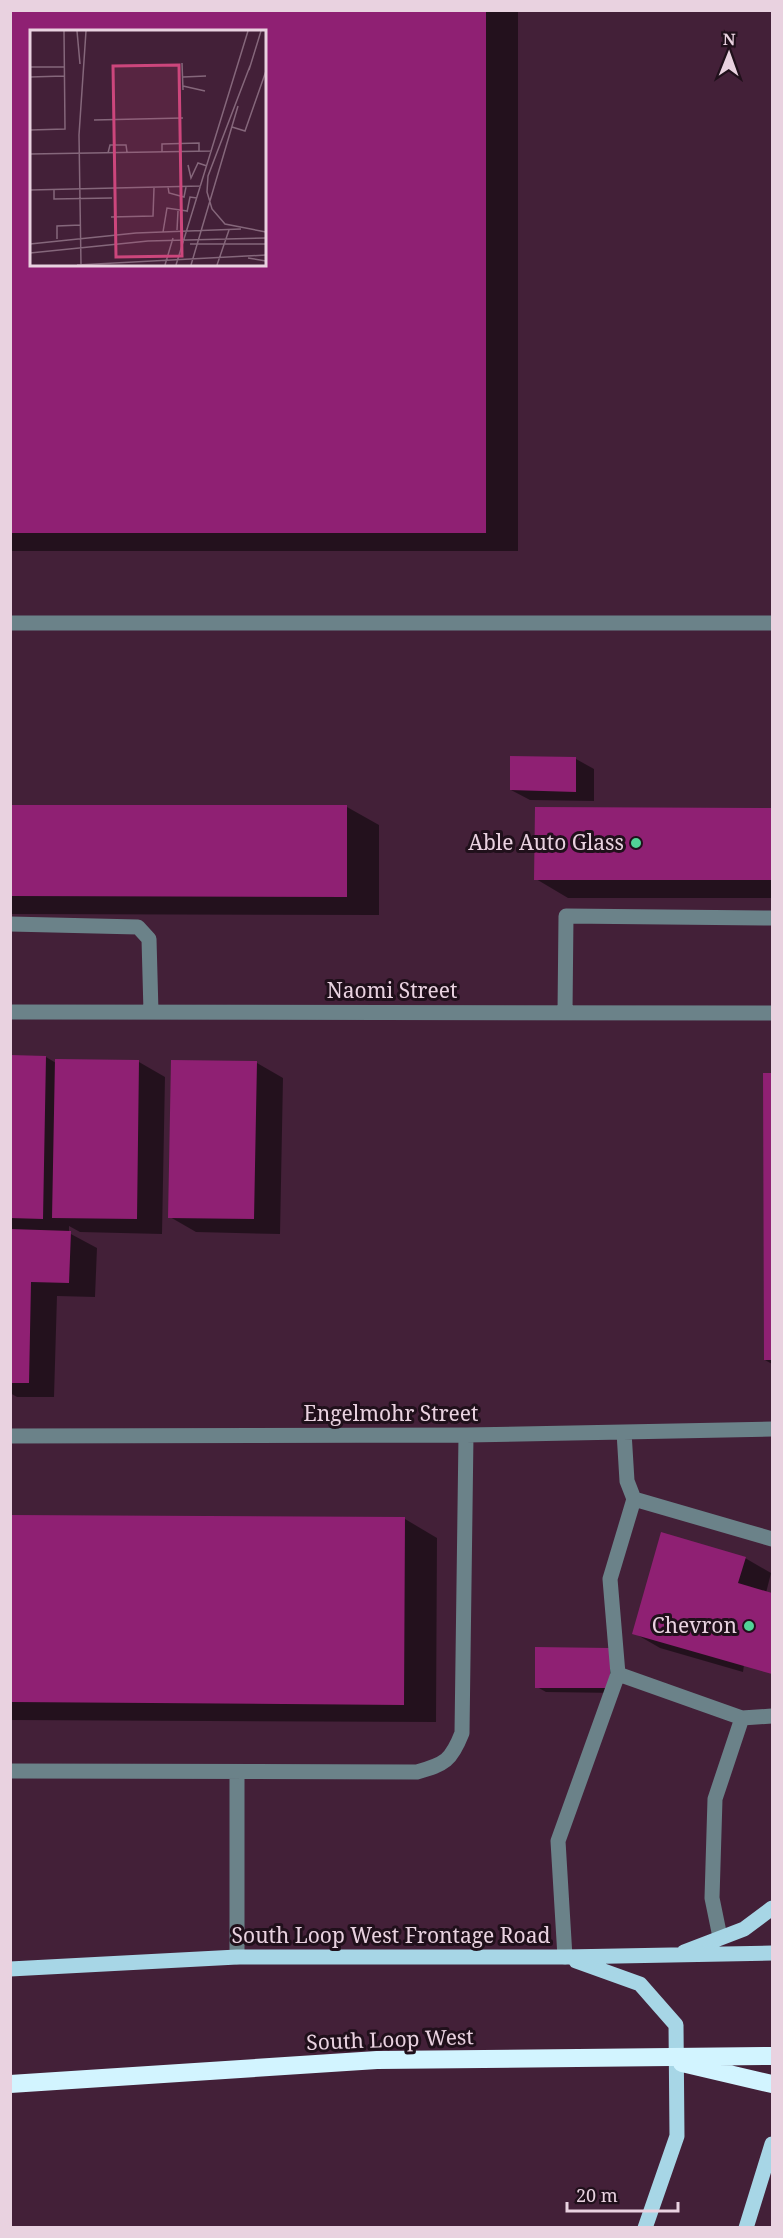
<svg xmlns="http://www.w3.org/2000/svg" width="783" height="2238" viewBox="0 0 783 2238" font-family="'Noto Serif',serif">
<style>
.shadow{fill:#0007;fill-rule:evenodd}
.building{fill:#8f2073;fill-rule:evenodd}
.lines{fill:none;stroke-linecap:round;stroke-linejoin:round}
.minor{stroke:#6b8289;stroke-width:15}
.major{stroke:#a7d6e6;stroke-width:15}
.highway{stroke:#d2f4ff;stroke-width:18}
.poi-dot{fill:#51d397;stroke:#20101b;stroke-width:2}
.labels{text-anchor:middle;stroke-width:6;stroke-linejoin:round;paint-order:stroke}
.poi-label{font-size:21px;fill:#e9d2e0;stroke:#20101b;text-anchor:end}
.street-label{font-size:21px;fill:#e9d2e0;stroke:#20101b}
.inset-road{fill:none;stroke:#85677b;stroke-width:1.5}
.view{fill:#cc467c;fill-opacity:0.15;stroke:#cc467c;stroke-width:3}
.inset-edge{fill:none;stroke:#e9d2e0;stroke-width:3}
</style>
<rect width="100%" height="100%" fill="#432038"/>
<path class="shadow" d="M 10,10 L 518,10 L 518,551 L 10,551 ZM 32,32 L 264,32 L 264,264 L 32,264 Z
M 576,759 L 594,769 L 594,801 L 530,800 L 511,790 Z
M 10,806 L 347,807 L 379,825 L 379,915 L 10,914 Z
M 536,808 L 772,809 L 772,898 L 568,898 L 536,879 Z
M 10,1056 L 46,1057 L 56,1063 L 139,1062 L 165,1077 L 162,1234 L 80,1232 L 69,1226 L 69,1233 L 97,1248 L 95,1297 L 57,1296 L 54,1397 L 17,1397 L 10,1393 Z
M 257,1063 L 283,1078 L 280,1234 L 196,1232 L 170,1217 Z
M 765,1075 L 772,1075 L 772,1364 L 765,1360 Z
M 10,1517 L 405,1519 L 437,1538 L 436,1722 L 10,1720 Z
M 745,1558 L 771,1573 L 766,1593 L 772,1595 L 772,1673 L 744,1665 L 743,1672 L 660,1648 L 634,1633 Z
M 610,1649 L 619,1693 L 546,1692 L 537,1687 Z"/>
<path class="building" d="M 10,10 L 486,10 L 486,533 L 10,533 ZM 32,32 L 264,32 L 264,264 L 32,264 Z
M 510,756 L 576,757 L 576,792 L 510,790 Z
M 10,805 L 347,805 L 347,897 L 10,896 Z
M 535,807 L 772,808 L 772,880 L 534,880 Z
M 10,1055 L 46,1056 L 43,1219 L 10,1218 Z
M 55,1059 L 139,1060 L 137,1219 L 52,1218 Z
M 171,1060 L 257,1061 L 254,1219 L 168,1218 Z
M 763,1073 L 772,1073 L 772,1360 L 764,1360 Z
M 10,1229 L 71,1231 L 69,1283 L 31,1282 L 29,1383 L 10,1383 Z
M 10,1515 L 405,1517 L 404,1705 L 10,1702 Z
M 661,1532 L 746,1557 L 738,1583 L 772,1593 L 772,1674 L 632,1634 Z
M 535,1647 L 610,1648 L 610,1688 L 535,1688 Z"/>
<g class="lines">
<path class="minor" d="M 10,623 L 772,623
M 10,924 L 138,927 L 149,939 L 151,1012
M 10,1012 L 772,1013
M 565,1012 L 566,916 L 772,918
M 624,1432 L 627,1481 L 634,1499 L 772,1539
M 10,1436 L 466,1435 L 772,1429
M 618,1674 L 610,1579 L 634,1499
M 10,1771 L 417,1772 C 445,1764 451,1761 462,1733 L 466,1435
M 720,1937 L 712,1898 L 715,1799 L 742,1718
M 237,1957 L 237,1772
M 565,1957 L 558,1841 L 618,1674 L 742,1718 L 772,1716"/>
<path class="major" d="M 684,1952 L 744,1929 L 772,1908
M 576,1961 L 640,1984 L 676,2025 L 677,2136 L 645,2228
M 10,1969 L 237,1957 L 565,1957 L 772,1953
M 746,2228 L 772,2144"/>
<path class="highway" d="M 682,2063 L 772,2084
M 10,2084 L 377,2060 L 772,2056"/>
</g>
<g class="poi-dot">
<circle cx="636" cy="843" r="6"/>
<circle cx="749" cy="1626" r="6"/>
</g>
<g class="labels">
<g class="poi-label">
<text x="624" y="850">Able Auto Glass</text>
<text x="737" y="1633">Chevron</text>
</g>
<g class="street-label">
<text x="392" y="998">Naomi Street</text>
<text x="391" y="1421">Engelmohr Street</text>
<text x="391" y="1943">South Loop West Frontage Road</text>
<text transform="translate(390 2040) rotate(-2)" y="7">South Loop West</text>
</g>
</g>
<g transform="translate(30 30)">
<rect width="236" height="236" fill="#432038"/>
<path class="inset-road" d="M 47,1 L 50,34M 152,33 L 153,60M 220,36 L 178,146 L 177,162 L 182,179 L 195,194 L 236,202M 0,37 L 34,37M 219,40 L 231,1M 0,47 L 34,46M 153,47 L 176,46M 153,56 L 175,61M 64,90 L 153,88M 202,97 L 215,101 L 236,41M 0,100 L 35,99 L 34,1M 132,122 L 132,114 L 169,113 L 169,121M 78,123 L 80,115 L 96,115 L 97,122M 0,124 L 182,121M 158,135 L 161,148 L 168,133 L 177,136M 138,157 L 139,163 L 154,167 L 156,157M 0,160 L 171,156M 24,160 L 24,169 L 82,168M 157,182 L 160,167 L 167,168M 81,187 L 123,186 L 124,158M 147,200 L 148,181M 133,202 L 137,178 L 157,181M 27,209 L 27,196 L 51,195M 0,214 L 106,203 L 211,199M 160,214 L 236,214M 0,223 L 118,211 L 236,208M 218,228 L 236,231M 47,235 L 236,225M 51,235 L 49,105 L 56,1M 135,235 L 143,208M 146,235 L 218,1M 161,235 L 208,76M 187,235 L 199,200"/>
<path class="view" d="M 149,35 L 152,226 L 86,227 L 83,36 Z"/>
<rect width="236" height="236" class="inset-edge"/>
</g>
<rect width="783" height="2238" fill="none" stroke="#e9d2e0" stroke-width="24"/>
<g transform="translate(729 54) rotate(1)" stroke="#20101b" stroke-width="4.5" paint-order="stroke">
<path d="M0-4.5L10 22L0 15L-10 22Z" fill="#e9d2e0"/>
<text y="-9" font-size="16" font-weight="bold" text-anchor="middle" fill="#e9d2e0">N</text>
</g>
<path d="M567 2202v9h111v-9" fill="none" stroke="#e9d2e0" stroke-width="3"/>
<text x="576" y="2202" font-size="18" fill="#e9d2e0" stroke="#20101b" stroke-width="4.5" paint-order="stroke">20 m</text>
</svg>
